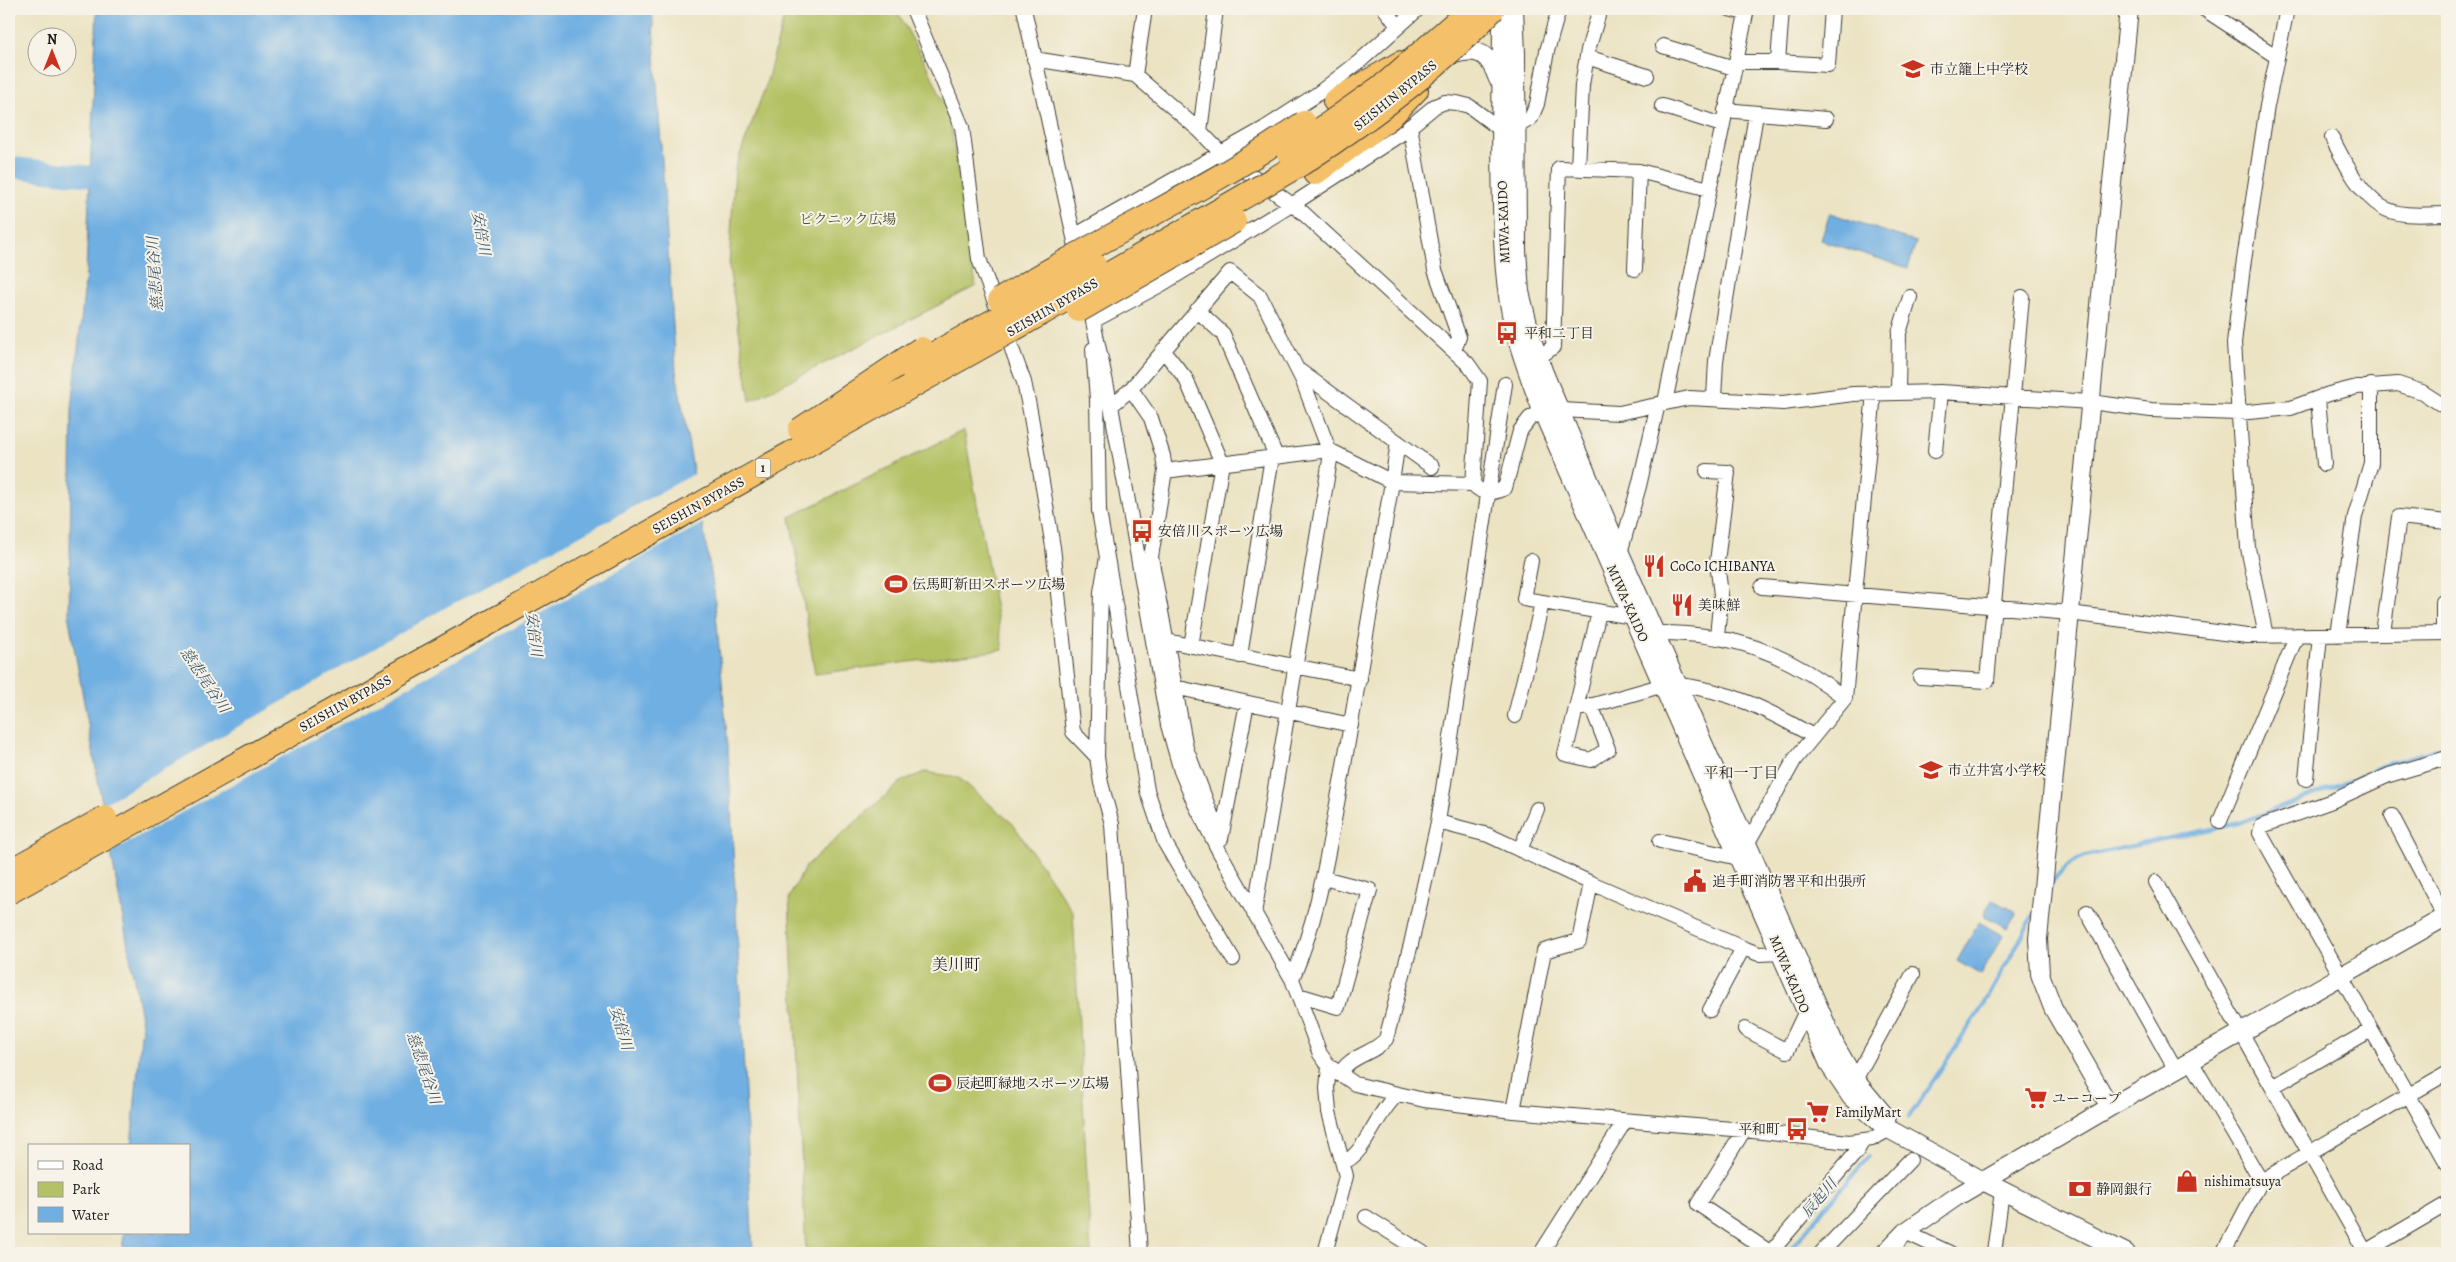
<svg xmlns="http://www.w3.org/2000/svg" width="2456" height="1262" viewBox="0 0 2456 1262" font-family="Alegreya,'Noto Serif JP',serif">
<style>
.green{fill:#b4c164;stroke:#686e40}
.water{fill:#6fafe2;stroke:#46667f}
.pier{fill:#ebe3c2}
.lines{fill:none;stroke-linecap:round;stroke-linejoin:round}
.stream{stroke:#6fafe2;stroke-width:4}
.river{stroke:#6fafe2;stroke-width:21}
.minor-casing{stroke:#3b3a35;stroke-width:16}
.tertiary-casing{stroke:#3b3a35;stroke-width:20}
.trunk-casing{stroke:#3b3a35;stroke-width:26}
.minor{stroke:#fff;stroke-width:14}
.tertiary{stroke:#fff;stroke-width:18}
.trunk{stroke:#f4c16a;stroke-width:24}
.trunk-bridge-casing{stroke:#3b3a35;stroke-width:26;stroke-linecap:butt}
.trunk-bridge{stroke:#f4c16a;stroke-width:24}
.labels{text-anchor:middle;stroke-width:4;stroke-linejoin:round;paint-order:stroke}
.shield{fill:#f7f3e8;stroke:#5e5c59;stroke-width:1}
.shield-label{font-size:12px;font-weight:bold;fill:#1c1c1c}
.poi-label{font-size:14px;fill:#1c1c1c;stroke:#f7f3e8;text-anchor:start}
.street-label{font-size:14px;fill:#1c1c1c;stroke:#f7f3e8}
.park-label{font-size:14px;fill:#515635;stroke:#f7f3e8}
.water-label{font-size:15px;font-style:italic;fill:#3d576b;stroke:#f7f3e8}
.neighbourhood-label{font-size:15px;fill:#1c1c1c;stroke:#f7f3e8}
.quarter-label{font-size:16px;fill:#1c1c1c;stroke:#f7f3e8}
</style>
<rect width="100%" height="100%" fill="#f7f3e8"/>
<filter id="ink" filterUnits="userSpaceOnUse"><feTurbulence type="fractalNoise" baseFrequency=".02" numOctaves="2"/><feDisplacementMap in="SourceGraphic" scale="10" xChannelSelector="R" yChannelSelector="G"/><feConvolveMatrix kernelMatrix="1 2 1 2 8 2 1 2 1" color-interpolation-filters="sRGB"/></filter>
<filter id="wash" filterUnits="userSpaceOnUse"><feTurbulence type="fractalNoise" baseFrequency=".0096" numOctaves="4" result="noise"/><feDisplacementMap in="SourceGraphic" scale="20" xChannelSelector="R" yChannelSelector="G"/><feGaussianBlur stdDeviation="1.12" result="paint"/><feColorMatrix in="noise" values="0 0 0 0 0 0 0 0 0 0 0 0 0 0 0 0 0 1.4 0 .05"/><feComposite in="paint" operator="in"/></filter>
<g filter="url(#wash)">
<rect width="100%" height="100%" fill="#ebe3c2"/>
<path class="green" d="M 786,9 L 896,9 L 930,72 L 949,115 L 976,286 L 750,401 L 729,267 L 735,168 L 766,85 Z
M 964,430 L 1003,650 L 815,674 L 790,517 Z
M 925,772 L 958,777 L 1013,824 L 1073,912 L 1091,1253 L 806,1253 L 789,897 L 806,866 L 902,781 Z"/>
<path class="water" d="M 97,9 L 652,9 L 676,371 L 714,591 L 728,748 L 753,1253 L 122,1253 L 124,1233 L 189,1233 L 189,1146 L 131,1146 L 142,1024 L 69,619 L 72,409 L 86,273 Z
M 1830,213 L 1916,242 L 1908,268 L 1821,240 Z
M 1992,900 L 2015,911 L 2016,914 L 2007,928 L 1985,916 L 1984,913 Z
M 1979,922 L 2003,936 L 1981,975 L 1957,961 Z"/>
<path class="pier" d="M 696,473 L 705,522 L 109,853 L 100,806 L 445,608 Z"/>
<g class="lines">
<path class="stream" d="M 2050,886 C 2059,871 2069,863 2085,856 L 2239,823 L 2350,781 L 2387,764 L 2447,746
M 1909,1117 L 1985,1003 L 2034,914
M 1787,1253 L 1869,1156"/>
<path class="river" d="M 9,167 L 97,177 L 117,183"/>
</g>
</g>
<g filter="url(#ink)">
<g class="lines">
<defs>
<path id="minor" d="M 913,9 L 962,127 L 979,259 L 1024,382 L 1030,411 L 1053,547 L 1073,732 L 1097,757
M 1024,9 L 1079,260
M 1385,9 L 1398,26
M 1729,9 L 1745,13
M 2204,9 L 2277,57
M 1663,46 L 1734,68
M 1587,57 L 1647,76
M 1034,59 L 1135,75 L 1200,131 L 1221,153 L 1302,212 L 1468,364 L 1480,381 L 1473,484 C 1482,495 1493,494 1505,488 L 1520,431 L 1530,418 L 1539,413 L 1561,410 L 1619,413 L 1689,398 L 1783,403 L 1853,394 L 1941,392 L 2090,402 L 2151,410 L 2238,413 L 2291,408 L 2329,394 L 2357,387 L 2398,384 L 2422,392 L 2447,408
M 1736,62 L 1778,62 L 1828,65 L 1832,9
M 1778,62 L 1782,9
M 1135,75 L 1145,9
M 1662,106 L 1722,125
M 1725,110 L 1826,119
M 1410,126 L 1435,270 L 1459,337 L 1454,351
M 1200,131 L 1216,9
M 2332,138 C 2344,161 2359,193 2382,207 C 2399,218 2428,214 2447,214
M 1578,168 L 1582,85 L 1588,50 L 1600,9
M 1074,236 L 1265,128 L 1316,95 L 1360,61 L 1418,9
M 1635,269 L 1639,171
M 1088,298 L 1111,406 L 1168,725 L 1181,771 L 1194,802 L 1219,851 L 1292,979 L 1320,1054 L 1329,1066 L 1355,1084 L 1424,1100 L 1513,1111 L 1744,1130 L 1849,1142 L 1872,1139 L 1890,1129
M 1197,310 L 1223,334 L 1276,456
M 1093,321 L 1162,284 L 1293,204 L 1401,134 L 1435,106 L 1445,102 L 1457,103 L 1469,106 L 1500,129 L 1515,128 L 1531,118 L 1537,104 L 1547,51 L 1559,9
M 1093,349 L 1097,399 L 1099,511 L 1147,790 L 1165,843 L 1233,959
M 1163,350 L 1186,379 L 1222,463 L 1191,646
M 1538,358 L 1553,347 L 1559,168 L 1639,171 L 1709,189
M 1297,369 L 1432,467
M 1131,389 L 1151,418 L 1163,456 L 1165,471 L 1151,557 L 1186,748 L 1214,822
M 1898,393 L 1899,333 L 1910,297
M 1714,398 L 1716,361 L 1756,114
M 2318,399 L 2324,464
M 1665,402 L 1747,9
M 1111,406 L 1131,389 L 1230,272 L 1260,296 L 1302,379 L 1329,450 L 1330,460 L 1254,914
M 1398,442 L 1392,482 L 1473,484
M 1935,451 L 1941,392
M 1165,471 L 1329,450 L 1392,482 C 1376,580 1359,678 1342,777 C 1329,844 1320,915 1292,979
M 1707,471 L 1728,472 L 1717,562 L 1721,595 L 1717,636
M 1620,553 L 1639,486 L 1658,404
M 1107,557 L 1101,592 L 1097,757 L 1101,783 L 1112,824 L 1140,1253
M 1531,561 L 1524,599 L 1633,617
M 1762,587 L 2070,613 L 2247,636 L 2447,633
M 1655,633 C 1731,632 1785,652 1845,698
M 2383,633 L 2399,517 L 2447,522
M 2443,633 L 2443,602 L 2447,601
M 2338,635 L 2355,516 L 2371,463 L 2371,385
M 2266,636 L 2248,548 L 2234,343 L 2243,267 L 2267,106 L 2287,9
M 1167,641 L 1360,679
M 1240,656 L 1272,457
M 1920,677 L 1987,681 L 2022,297
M 1679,685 C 1729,690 1770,711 1813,736
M 1174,687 L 1351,725
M 1591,705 L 1608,749 L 1591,760 L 1565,754 L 1599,612
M 1583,708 L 1664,685
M 1515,716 L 1542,603
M 2447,758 L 2389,775 L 2332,801 L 2262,826 L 2260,833 L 2447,1163
M 2306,779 L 2320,635
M 2392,816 L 2447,921
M 2220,821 L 2297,635
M 1438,822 L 1488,835 L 1591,883 L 1743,948 L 1759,954 L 1781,953
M 1221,839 L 1247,703
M 1660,841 L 1739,858 L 1795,759 L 1845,698 L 1874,393
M 1520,850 L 1537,809
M 2156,882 L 2365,1251 L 2369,1253
M 2087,912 L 2176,1070
M 1298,995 L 1338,1007 L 1370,890 L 1323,878
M 1710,1010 L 1743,948
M 1745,1029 L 1787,1051 L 1806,1011
M 2191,1061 L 2261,1181
M 1340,1075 C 1348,1055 1373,1055 1386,1039 L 1411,944 L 1438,822 L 1505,384
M 1855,1080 L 1913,974
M 2272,1087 L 2371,1030
M 1513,1111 L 1544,951 L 1579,941 L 1591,883
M 1744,1130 L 1698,1204 L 1771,1253
M 1343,1162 C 1365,1156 1376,1112 1397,1095
M 1366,1217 L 1423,1253
M 1905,1232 L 1950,1253
M 1325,1253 L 1346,1176 L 1329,1112 L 1327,1088 L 1329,1066
M 1541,1253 L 1625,1121
M 1770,1253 L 1857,1151 L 1862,1142
M 1821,1253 L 1910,1160
M 1994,1253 L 2002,1191
M 2223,1253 L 2261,1181 L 2447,1073
M 2363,1253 L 2447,1204"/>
<path id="tertiary" d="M 1502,9 C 1502,75 1500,140 1502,206 C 1503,246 1504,287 1514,327 C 1521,356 1532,384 1543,413 L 1830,1066 L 1851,1097 L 1885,1127 L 1983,1181 L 2126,1253
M 1514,9 L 1516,53 L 1517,251 L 1520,292 L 1532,340 L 1544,373 L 1620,553 L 1836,1047 L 1855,1080 L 1886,1117
M 1454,54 C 1481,47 1489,55 1498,79
M 2110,1107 L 2447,916
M 1885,1253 L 1905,1232 L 1956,1197 L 2110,1107 L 2053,1008 L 2040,974 L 2038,939 L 2129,9"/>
<path id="trunk" d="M 1335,101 L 1401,63
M 1315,173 L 1390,117 L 1416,90"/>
</defs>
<use href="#minor" class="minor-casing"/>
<use href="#tertiary" class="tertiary-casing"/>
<use href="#trunk" class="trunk-casing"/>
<use href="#minor" class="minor"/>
<use href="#tertiary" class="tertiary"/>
<use href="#trunk" class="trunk"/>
<defs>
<path id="trunk-bridge" d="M 1289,152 L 1388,82 L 1471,9
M 1000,300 C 1099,238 1208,191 1304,123
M 1079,310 L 1234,221
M 911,367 L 1094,265
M 800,430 L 921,349
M 9,872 L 105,818
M 9,892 L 1047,310 L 1302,163 C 1370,119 1438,69 1493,9"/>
</defs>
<use href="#trunk-bridge" class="trunk-bridge-casing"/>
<use href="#trunk-bridge" class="trunk-bridge"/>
</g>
</g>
<defs>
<symbol id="school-bare" viewBox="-9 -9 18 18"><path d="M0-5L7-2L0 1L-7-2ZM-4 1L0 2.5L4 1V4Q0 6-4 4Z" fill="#c8321e" stroke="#f7f3e8" stroke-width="2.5" paint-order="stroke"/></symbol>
<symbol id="bus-bare" viewBox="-9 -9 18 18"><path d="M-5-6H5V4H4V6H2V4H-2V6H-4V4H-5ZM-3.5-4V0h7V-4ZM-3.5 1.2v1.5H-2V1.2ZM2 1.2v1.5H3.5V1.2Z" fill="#c8321e" stroke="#f7f3e8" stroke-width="2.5" paint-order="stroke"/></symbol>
<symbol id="restaurant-bare" viewBox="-9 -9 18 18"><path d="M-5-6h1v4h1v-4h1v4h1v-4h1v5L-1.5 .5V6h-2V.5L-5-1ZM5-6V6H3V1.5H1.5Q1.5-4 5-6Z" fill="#c8321e" stroke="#f7f3e8" stroke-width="2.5" paint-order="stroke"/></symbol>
<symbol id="stadium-bare" viewBox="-9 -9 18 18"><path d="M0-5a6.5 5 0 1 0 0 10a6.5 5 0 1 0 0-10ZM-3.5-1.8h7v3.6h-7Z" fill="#c8321e" stroke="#f7f3e8" stroke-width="2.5" paint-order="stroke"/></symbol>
<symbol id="civic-bare" viewBox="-9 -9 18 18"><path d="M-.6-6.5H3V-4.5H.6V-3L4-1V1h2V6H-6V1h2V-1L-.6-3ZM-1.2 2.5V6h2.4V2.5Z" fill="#c8321e" stroke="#f7f3e8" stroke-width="2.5" paint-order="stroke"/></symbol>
<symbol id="supermarket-bare" viewBox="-9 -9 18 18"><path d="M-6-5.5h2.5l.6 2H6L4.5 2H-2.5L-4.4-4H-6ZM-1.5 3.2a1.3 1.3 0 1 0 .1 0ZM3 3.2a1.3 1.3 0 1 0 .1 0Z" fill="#c8321e" stroke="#f7f3e8" stroke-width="2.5" paint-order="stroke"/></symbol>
<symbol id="shop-bare" viewBox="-9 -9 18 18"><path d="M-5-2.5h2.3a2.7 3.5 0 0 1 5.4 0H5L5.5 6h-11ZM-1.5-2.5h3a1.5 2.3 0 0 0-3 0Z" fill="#c8321e" stroke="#f7f3e8" stroke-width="2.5" paint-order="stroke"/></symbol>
<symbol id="bank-bare" viewBox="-9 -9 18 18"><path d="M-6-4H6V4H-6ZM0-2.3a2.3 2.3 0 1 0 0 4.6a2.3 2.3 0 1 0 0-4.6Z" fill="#c8321e" stroke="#f7f3e8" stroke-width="2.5" paint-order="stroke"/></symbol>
</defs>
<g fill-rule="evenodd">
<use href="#school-bare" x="1897" y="53" width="32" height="32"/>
<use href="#bus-bare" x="1491" y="317" width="32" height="32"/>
<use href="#bus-bare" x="1126" y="515" width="32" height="32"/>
<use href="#restaurant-bare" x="1638" y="550" width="32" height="32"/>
<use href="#stadium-bare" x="880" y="568" width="32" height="32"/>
<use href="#restaurant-bare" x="1666" y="589" width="32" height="32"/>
<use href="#school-bare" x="1915" y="754" width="32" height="32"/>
<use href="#civic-bare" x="1679" y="865" width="32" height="32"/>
<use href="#stadium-bare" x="924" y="1067" width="32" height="32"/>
<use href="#supermarket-bare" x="2020" y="1082" width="32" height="32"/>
<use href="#supermarket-bare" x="1802" y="1096" width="32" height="32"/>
<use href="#bus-bare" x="1781" y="1113" width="32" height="32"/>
<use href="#shop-bare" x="2171" y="1165" width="32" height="32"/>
<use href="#bank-bare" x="2064" y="1173" width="32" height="32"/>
</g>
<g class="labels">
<rect class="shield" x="755.5" y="458.5" width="15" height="19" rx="4"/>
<g class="shield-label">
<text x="763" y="472">1</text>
</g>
<g class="poi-label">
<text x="1930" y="74">市立籠上中学校</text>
<text x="1524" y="338">平和二丁目</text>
<text x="1158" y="536">安倍川スポーツ広場</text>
<text x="1670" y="571">CoCo ICHIBANYA</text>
<text x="912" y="589">伝馬町新田スポーツ広場</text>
<text x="1698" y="610">美味鮮</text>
<text x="1948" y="775">市立井宮小学校</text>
<text x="1712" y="886">追手町消防署平和出張所</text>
<text x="956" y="1088">辰起町緑地スポーツ広場</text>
<text x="2052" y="1103">ユーコープ</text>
<text x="1835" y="1117">FamilyMart</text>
<text x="1780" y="1134" text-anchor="end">平和町</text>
<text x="2204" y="1186">nishimatsuya</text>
<text x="2096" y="1194">静岡銀行</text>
</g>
<g class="street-label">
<text transform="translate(1395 95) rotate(-39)" y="5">SEISHIN BYPASS</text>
<text transform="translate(1503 222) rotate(-92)" y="5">MIWA-KAIDO</text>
<text transform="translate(1052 307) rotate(-30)" y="5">SEISHIN BYPASS</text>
<text transform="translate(698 505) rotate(-29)" y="5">SEISHIN BYPASS</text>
<text transform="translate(1628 603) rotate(66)" y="5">MIWA-KAIDO</text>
<text transform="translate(345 703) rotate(-29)" y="5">SEISHIN BYPASS</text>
<text transform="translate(1790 974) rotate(67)" y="5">MIWA-KAIDO</text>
</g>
<g class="park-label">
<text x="848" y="224">ピクニック広場</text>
</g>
<g class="water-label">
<text transform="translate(481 233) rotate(80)" y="5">安倍川</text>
<text transform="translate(155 274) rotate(-94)" y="5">慈悲尾谷川</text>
<text transform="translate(534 634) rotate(83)" y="5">安倍川</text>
<text transform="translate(205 680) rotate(56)" y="5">慈悲尾谷川</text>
<text transform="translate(621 1028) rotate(73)" y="5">安倍川</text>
<text transform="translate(424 1068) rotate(71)" y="5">慈悲尾谷川</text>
<text transform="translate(1819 1198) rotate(-50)" y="5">辰起川</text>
</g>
<g class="neighbourhood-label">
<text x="1741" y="778">平和一丁目</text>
</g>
<g class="quarter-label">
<text x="956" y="970">美川町</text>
</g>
</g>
<rect width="2456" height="1262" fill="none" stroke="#f7f3e8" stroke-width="30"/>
<rect x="28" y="1144" width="162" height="90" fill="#f7f3e8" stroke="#9f9d96"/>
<rect x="38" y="1161" width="25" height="8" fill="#ffffff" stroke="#9f9d96"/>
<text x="72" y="1170" font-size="15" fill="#1c1c1c">Road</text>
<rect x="38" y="1182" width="25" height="15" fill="#b4c164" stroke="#9f9d96"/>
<text x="72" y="1194" font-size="15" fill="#1c1c1c">Park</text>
<rect x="38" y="1207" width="25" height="15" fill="#6fafe2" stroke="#9f9d96"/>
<text x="72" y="1220" font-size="15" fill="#1c1c1c">Water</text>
<g transform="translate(52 52)"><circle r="24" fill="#f7f3e8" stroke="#9f9d96"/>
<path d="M0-4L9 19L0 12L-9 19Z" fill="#c8321e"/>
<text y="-8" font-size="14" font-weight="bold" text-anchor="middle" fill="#1c1c1c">N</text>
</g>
</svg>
